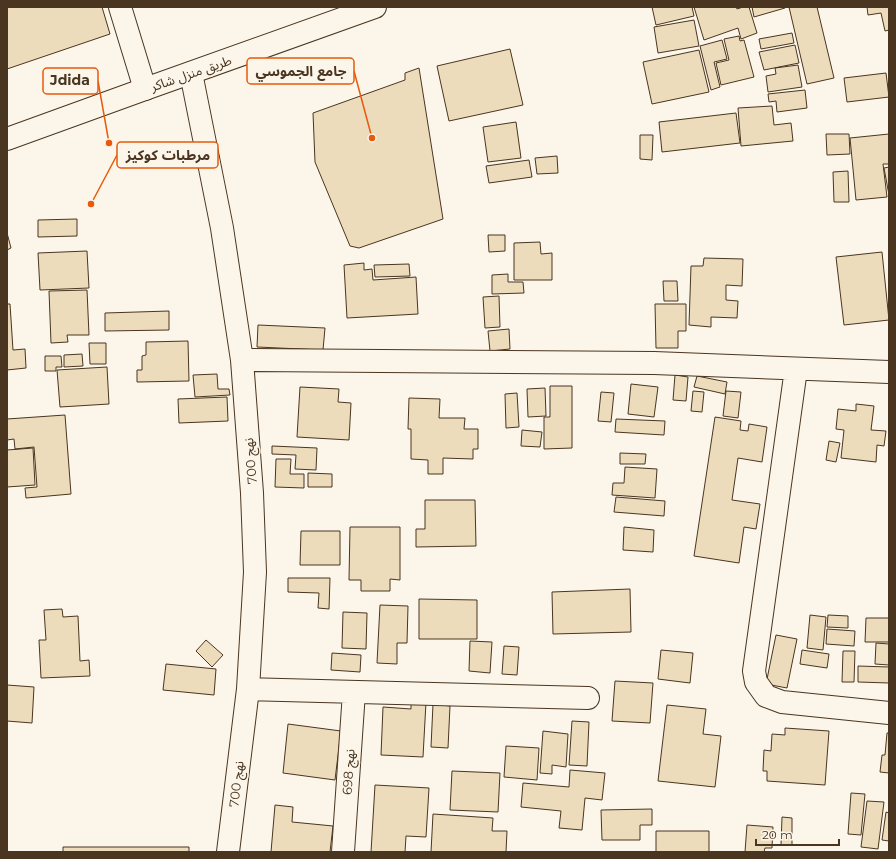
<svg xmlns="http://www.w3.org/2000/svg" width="896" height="859" viewBox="0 0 896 859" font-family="Montserrat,'Noto Sans Arabic',sans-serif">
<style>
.building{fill:#ecdcbc;stroke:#4a3520}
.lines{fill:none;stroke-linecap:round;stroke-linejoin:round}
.minor-casing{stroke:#4a3520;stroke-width:24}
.primary-casing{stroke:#4a3520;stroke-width:24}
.minor{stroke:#fbf6e9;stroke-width:22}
.primary{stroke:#fbf6e9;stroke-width:22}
.labels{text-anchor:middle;stroke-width:3;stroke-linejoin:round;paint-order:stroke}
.street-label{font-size:13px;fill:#4a3520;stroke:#fbf6e9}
.leader{fill:none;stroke:#e8590c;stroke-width:1.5}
.callout-dot{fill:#e8590c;stroke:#fbf6e9;stroke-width:1.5}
.callout{fill:#fbf6e9;stroke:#e8590c;stroke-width:1.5}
.callout-label{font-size:14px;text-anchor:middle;font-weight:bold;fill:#4a3520}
</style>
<rect width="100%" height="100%" fill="#fbf6e9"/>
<path class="building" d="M 7,7 L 102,7 L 110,34 L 7,69 Z
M 652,7 L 692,7 L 694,16 L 656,25 Z
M 694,7 L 736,7 L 737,9 L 743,7 L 749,7 L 757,33 L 741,39 L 738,28 L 704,40 Z
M 752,7 L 785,7 L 785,8 L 754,17 Z
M 789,7 L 817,7 L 834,78 L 807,84 Z
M 867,7 L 889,7 L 889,30 L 885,31 L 881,13 L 868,15 Z
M 694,20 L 699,46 L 658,53 L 654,27 Z
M 792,33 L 794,43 L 761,49 L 759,39 Z
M 739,36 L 740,41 L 744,40 L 754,77 L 721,85 L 716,63 L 729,60 L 724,39 Z
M 722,40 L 727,59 L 714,62 L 720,87 L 711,90 L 700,46 Z
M 795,45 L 799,63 L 764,70 L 759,52 Z
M 510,49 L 523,105 L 449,121 L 437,66 Z
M 699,50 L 709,92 L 652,104 L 643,62 Z
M 798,65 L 802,87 L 768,92 L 766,76 L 776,74 L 775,68 Z
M 419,68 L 443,219 L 359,248 L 350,246 L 315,162 L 313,113 L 405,80 L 405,73 Z
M 886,73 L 889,97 L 847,102 L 844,78 Z
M 805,90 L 807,108 L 777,112 L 776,101 L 769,102 L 768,94 Z
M 772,106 L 774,125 L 791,123 L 793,141 L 741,146 L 738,108 Z
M 736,113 L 740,143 L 662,152 L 659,122 Z
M 516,122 L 521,158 L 488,162 L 483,127 Z
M 826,134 L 849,134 L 850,154 L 827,155 Z
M 889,134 L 889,164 L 883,164 L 887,197 L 856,200 L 850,138 Z
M 640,135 L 653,135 L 652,160 L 640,159 Z
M 557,156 L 558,173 L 537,174 L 535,158 Z
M 529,160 L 532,177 L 489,183 L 486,166 Z
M 889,167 L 889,195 L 884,168 Z
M 848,171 L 849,202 L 834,202 L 833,172 Z
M 77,219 L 77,236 L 38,237 L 38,220 Z
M 7,233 L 11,248 L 7,250 Z
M 488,235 L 505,235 L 505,251 L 489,252 Z
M 540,242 L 541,254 L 552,253 L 552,280 L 514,280 L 514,243 Z
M 87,251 L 89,288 L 40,290 L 38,253 Z
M 882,252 L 889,320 L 844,325 L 836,257 Z
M 704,258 L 743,259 L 742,286 L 726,285 L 726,300 L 738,301 L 737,318 L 711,317 L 711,327 L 689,325 L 691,266 L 703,266 Z
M 364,263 L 364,270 L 372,269 L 373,280 L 416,277 L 418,314 L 347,318 L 344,265 Z
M 409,264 L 410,276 L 375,277 L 374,265 Z
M 508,274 L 508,282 L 523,282 L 524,293 L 492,294 L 492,275 Z
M 663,281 L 677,281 L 678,301 L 664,301 Z
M 87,290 L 89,335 L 67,335 L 68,342 L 51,343 L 49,291 Z
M 499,296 L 500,327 L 485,328 L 483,297 Z
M 7,304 L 10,304 L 13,350 L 25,349 L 26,368 L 7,370 Z
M 655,304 L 686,304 L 686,331 L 678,331 L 678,348 L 656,348 Z
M 169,311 L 169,330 L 105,331 L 105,313 Z
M 258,325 L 325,328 L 323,350 L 257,347 Z
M 509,329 L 510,349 L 490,351 L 488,331 Z
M 188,341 L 189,381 L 137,382 L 137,370 L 142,370 L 142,356 L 146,355 L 146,342 Z
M 89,343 L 106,343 L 106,364 L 90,364 Z
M 82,354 L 83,366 L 64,367 L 64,355 Z
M 45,356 L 61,356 L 62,367 L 56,367 L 56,371 L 45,371 Z
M 107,367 L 109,404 L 60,407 L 57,370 Z
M 217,374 L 218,389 L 229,389 L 230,395 L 195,397 L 193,375 Z
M 675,375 L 688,377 L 686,401 L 673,400 Z
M 697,376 L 727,382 L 725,394 L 694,387 Z
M 631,384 L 658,387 L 654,417 L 628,414 Z
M 550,386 L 572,386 L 572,448 L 544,449 L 544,417 L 550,417 Z
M 300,387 L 339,389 L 338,402 L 351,403 L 349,440 L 297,437 Z
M 545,388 L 546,416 L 528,417 L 527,389 Z
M 693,391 L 704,392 L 702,412 L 691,411 Z
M 726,391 L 741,392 L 738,418 L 723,416 Z
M 601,392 L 614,393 L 611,422 L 598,421 Z
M 517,393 L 519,427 L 506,428 L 505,394 Z
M 227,397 L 228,421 L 179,423 L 178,399 Z
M 409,398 L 440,399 L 439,418 L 465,418 L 464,429 L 478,429 L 478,449 L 473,449 L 473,459 L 443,458 L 443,474 L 428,474 L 428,460 L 411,459 L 411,429 L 408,429 Z
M 856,404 L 874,406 L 871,430 L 886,431 L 884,446 L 877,445 L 876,462 L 841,458 L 844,430 L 836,429 L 838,409 L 856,411 Z
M 65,415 L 71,494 L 26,498 L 25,488 L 37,487 L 34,447 L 15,449 L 14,439 L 7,440 L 7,419 Z
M 715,417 L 741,421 L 740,430 L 748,431 L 749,424 L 767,427 L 762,462 L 738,458 L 732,500 L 760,504 L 756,529 L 744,527 L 739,563 L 694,556 Z
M 616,419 L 665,421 L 664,435 L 615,432 Z
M 522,430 L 542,432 L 540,447 L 521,446 Z
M 829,441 L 840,443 L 836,462 L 826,460 Z
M 272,446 L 317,448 L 316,470 L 295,469 L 296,455 L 272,454 Z
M 33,448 L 35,485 L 7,487 L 7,450 Z
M 620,453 L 646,454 L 645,464 L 620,464 Z
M 276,459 L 291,459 L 290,474 L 304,474 L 304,488 L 275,487 Z
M 625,467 L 657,469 L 655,498 L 612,495 L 613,483 L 624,483 Z
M 308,473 L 332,474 L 332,487 L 308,487 Z
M 616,497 L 665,501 L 664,516 L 614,512 Z
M 425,500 L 475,500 L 476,546 L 416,547 L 416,529 L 425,529 Z
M 350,527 L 400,527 L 400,580 L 390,579 L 390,591 L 361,591 L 361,580 L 349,580 Z
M 624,527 L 654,530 L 653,552 L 623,550 Z
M 301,531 L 340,531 L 340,565 L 300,565 Z
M 288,578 L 330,578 L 329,609 L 318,608 L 319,593 L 288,592 Z
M 630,589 L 631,632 L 553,634 L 552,592 Z
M 419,599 L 477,600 L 477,639 L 419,639 Z
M 380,605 L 408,606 L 407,643 L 397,643 L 397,664 L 377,663 Z
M 62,609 L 63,617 L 78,616 L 80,661 L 89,660 L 90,676 L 41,678 L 39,640 L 46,640 L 44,610 Z
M 343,612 L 367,613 L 366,649 L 342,648 Z
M 810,615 L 826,617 L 823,650 L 807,648 Z
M 828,615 L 848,616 L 848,628 L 827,627 Z
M 866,618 L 889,618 L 889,642 L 865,642 Z
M 827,629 L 855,631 L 854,646 L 826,644 Z
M 776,635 L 797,639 L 787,688 L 766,684 Z
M 206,640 L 223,655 L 212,667 L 196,651 Z
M 470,641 L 492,642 L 490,673 L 469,671 Z
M 876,643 L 889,644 L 889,665 L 875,664 Z
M 504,646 L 519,647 L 517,675 L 502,674 Z
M 661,650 L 693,653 L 690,683 L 658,679 Z
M 802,650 L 829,654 L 827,668 L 800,664 Z
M 843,651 L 855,651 L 854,682 L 842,682 Z
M 332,653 L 361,655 L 360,672 L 331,670 Z
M 166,664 L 216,669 L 214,695 L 163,690 Z
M 858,666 L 889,667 L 889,683 L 858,682 Z
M 615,681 L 653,683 L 650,723 L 612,721 Z
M 7,685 L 34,687 L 32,723 L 7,721 Z
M 411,702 L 426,702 L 423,757 L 381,755 L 383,707 L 411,709 Z
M 433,704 L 450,706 L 448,748 L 431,747 Z
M 667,705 L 706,709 L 703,734 L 721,736 L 715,787 L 658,781 Z
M 572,721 L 589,722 L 587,766 L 569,765 Z
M 288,724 L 341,731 L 335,780 L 283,773 Z
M 785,728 L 829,731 L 825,785 L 767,781 L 767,771 L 763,771 L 764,750 L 771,751 L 772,734 L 785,735 Z
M 543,731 L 568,734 L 566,767 L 552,765 L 552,774 L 540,773 Z
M 887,733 L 889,733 L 889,773 L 880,772 L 882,755 L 885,755 Z
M 506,746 L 539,748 L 537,780 L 504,777 Z
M 570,770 L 605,773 L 602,800 L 585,798 L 582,830 L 559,828 L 561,811 L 521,807 L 523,783 L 569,787 Z
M 452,771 L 500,773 L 498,812 L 450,810 Z
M 375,785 L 429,788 L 426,837 L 406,836 L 405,852 L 371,852 Z
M 851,793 L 865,794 L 861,835 L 848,834 Z
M 867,801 L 884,802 L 878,849 L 861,847 Z
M 275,805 L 293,807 L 292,822 L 333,826 L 330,852 L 271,852 Z
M 652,809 L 652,825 L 640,825 L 640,840 L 602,840 L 601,810 Z
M 886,812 L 889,813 L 889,841 L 882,840 Z
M 433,814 L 493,818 L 492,831 L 507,831 L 506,852 L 431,852 Z
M 782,817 L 792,818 L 792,845 L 781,845 Z
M 747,825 L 773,827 L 772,848 L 765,848 L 764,852 L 745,852 Z
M 656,831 L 709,831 L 709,852 L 656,852 Z
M 63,847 L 189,847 L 189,852 L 63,852 Z"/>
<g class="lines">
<defs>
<path id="minor" d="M 120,7 L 145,89
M 191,73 L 222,228 L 242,360 L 252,493 L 255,572 L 248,689 L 228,852
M 242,360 L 654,363 L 889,372
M 796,369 L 754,671 L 756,682 L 766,696 L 782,702 L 889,713
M 248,689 L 588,698
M 343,852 L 354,692"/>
<path id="primary" d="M 7,139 L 145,89 L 375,7"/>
</defs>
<use href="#minor" class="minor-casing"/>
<use href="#primary" class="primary-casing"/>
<use href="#minor" class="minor"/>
<use href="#primary" class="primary"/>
</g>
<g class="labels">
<g class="street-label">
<text transform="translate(191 73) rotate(-19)" y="5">طريق منزل شاكر</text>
<text transform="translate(250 461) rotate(-95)" y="5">نهج 700</text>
<text transform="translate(348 772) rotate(-86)" y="5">نهج 698</text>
<text transform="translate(236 784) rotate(-83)" y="5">نهج 700</text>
</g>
</g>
<path class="leader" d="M372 138L354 71M109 143L98 81M91 204L117 155"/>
<g class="callout-dot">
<circle cx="372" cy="138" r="4"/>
<circle cx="109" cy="143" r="4"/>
<circle cx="91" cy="204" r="4"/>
</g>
<g class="callout">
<rect x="247" y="58" width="107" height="26" rx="4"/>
<rect x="43" y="68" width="55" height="26" rx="4"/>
<rect x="117" y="142" width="101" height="26" rx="4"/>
</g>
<g class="callout-label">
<text x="301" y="76">جامع الجموسي</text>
<text x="70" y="85">Jdida</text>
<text x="168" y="160">مرطبات كوكيز</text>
</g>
<rect width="896" height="859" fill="none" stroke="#4a3520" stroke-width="16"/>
<path d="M756 839v6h83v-6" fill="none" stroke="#4a3520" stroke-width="2"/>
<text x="762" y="839" font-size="12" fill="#4a3520" stroke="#fbf6e9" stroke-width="3" paint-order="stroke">20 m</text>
</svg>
